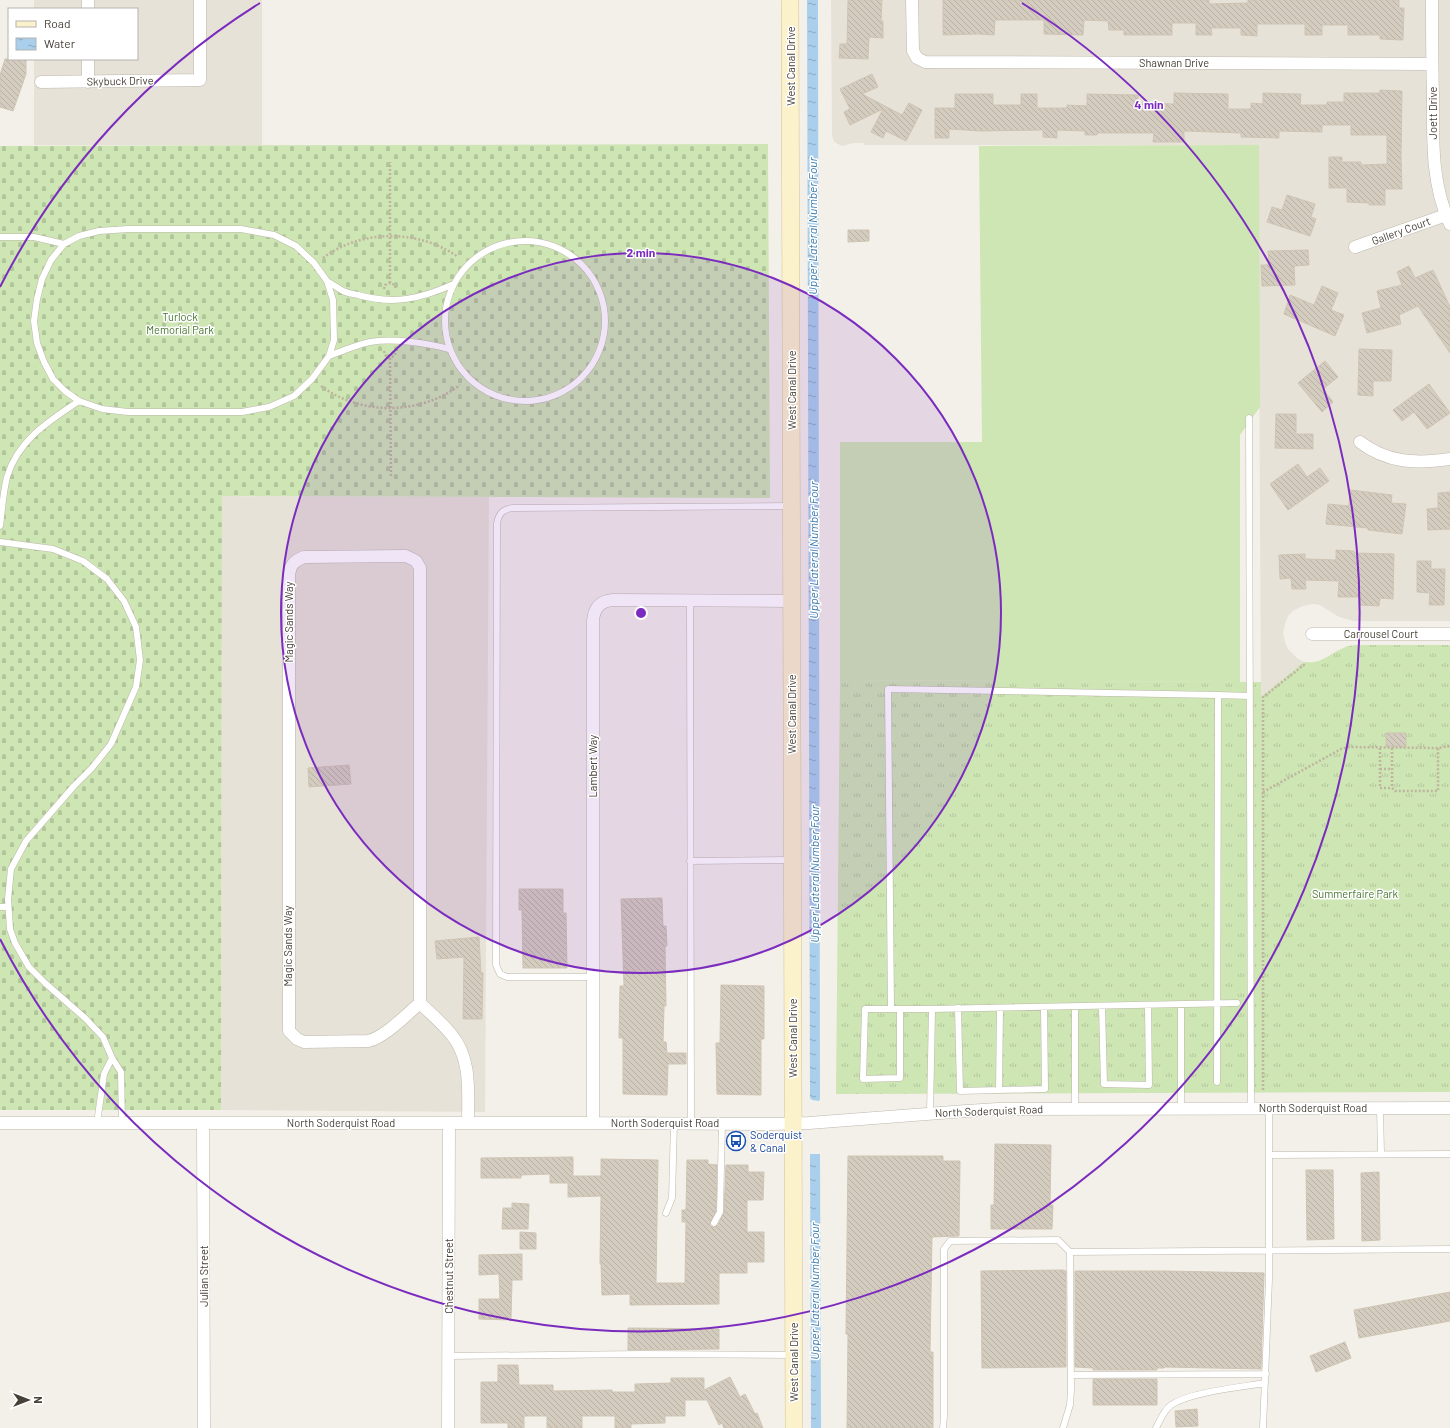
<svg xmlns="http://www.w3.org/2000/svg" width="1450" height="1428" viewBox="0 0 1450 1428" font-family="Barlow,sans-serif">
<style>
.residential{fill:#e7e2d7}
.grass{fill:url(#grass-tufts)}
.cemetery{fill:url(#cemetery-stones)}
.pitch{fill:#cee5b4}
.water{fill:url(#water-ripples)}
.building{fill:url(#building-back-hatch);stroke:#cfc4b3}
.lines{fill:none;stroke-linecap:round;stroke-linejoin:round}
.lane-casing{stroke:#beb8ac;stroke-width:7}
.street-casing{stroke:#beb8ac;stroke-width:13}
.secondary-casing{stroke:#d0c49b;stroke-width:18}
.path{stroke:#bfb49e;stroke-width:2.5;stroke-dasharray:2 2;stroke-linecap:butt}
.lane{stroke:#fff;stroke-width:6}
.street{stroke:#fff;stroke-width:12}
.secondary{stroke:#fbf1cb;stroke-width:17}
.ring{fill:none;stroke:#7b2cbf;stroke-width:2}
.labels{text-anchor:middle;stroke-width:3;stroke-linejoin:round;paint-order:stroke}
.street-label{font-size:11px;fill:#474138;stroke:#fff}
.park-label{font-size:11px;fill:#47752e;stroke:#fff}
.transit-label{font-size:11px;fill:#164399;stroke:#fff;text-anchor:start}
.water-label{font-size:12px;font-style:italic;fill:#3778ac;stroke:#fff}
.centre{fill:#7b2cbf;stroke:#fff;stroke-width:2}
.ring-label{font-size:12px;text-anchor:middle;font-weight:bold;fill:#7b2cbf;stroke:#fff;stroke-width:3;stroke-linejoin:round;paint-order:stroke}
</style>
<defs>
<pattern id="grass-tufts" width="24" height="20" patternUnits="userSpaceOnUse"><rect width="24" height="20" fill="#cee5b4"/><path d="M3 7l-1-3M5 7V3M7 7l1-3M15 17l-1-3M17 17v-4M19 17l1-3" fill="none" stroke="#b2c69c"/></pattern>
<pattern id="cemetery-stones" width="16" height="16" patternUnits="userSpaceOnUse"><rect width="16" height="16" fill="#cee5b4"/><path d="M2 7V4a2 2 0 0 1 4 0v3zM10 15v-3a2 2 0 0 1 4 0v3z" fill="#b2c69c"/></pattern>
<pattern id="water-ripples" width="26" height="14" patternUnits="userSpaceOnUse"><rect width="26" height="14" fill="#a9cfec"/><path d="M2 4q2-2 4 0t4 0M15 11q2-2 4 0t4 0" fill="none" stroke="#8baac0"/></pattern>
<pattern id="building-back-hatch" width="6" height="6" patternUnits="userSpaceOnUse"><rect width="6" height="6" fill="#d4ccbf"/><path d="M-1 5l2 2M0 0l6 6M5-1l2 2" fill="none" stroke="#b7b0a5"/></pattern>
</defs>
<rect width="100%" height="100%" fill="#f3f0e9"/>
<path class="residential" d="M 34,0 L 262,0 L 262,145 L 34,145 L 34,59 L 137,59 L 137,9 L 34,9 Z
M 831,0 L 1450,0 L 1450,621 L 1354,621 L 1339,617 L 1320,605 L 1313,604 L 1303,606 L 1294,610 L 1288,616 L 1285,624 L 1283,633 L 1285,642 L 1288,649 L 1297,658 L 1304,662 L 1261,697 L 1258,145 L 864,145 L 863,143 L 854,143 L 842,146 L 834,142 L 832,135 Z
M 222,496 L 489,497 L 485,1112 L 221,1110 Z"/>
<path class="grass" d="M 1355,645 L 1450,645 L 1450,1092 L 836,1094 L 840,680 L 1261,682 L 1261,697 L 1304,662 C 1326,665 1334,647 1355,645 Z"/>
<path class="cemetery" d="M 768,144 L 770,498 L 222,496 L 221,1110 L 0,1110 L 0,146 Z"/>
<path class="pitch" d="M 1259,145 L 1260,407 L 1240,435 L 1240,682 L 840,680 L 840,442 L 982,442 L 979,146 Z"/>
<path class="water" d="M 807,0 L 818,0 L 820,1099 L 819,1101 L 812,1100 L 810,1098 Z
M 810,1154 L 820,1154 L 821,1428 L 811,1428 Z"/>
<path class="building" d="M 848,0 L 882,0 L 881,21 L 883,21 L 883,38 L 869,37 L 868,59 L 839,58 L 840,44 L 847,44 Z
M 943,0 L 1209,0 L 1209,4 L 1248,3 L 1248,0 L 1399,0 L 1399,8 L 1404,8 L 1403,40 L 1380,39 L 1380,35 L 1348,35 L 1348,25 L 1322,25 L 1322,35 L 1305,35 L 1305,24 L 1257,24 L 1257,36 L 1241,35 L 1241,28 L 1211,28 L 1212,35 L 1196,35 L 1196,23 L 1172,23 L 1172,35 L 1124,35 L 1124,30 L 1109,30 L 1108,21 L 1084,20 L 1083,35 L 1044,34 L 1044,20 L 995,20 L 994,35 L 978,34 L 943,35 Z
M 5,59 L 26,59 L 26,74 L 13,111 L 0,107 L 0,75 Z
M 872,74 L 878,87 L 862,94 L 902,115 L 909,103 L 922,110 L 906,141 L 886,131 L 883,138 L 871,132 L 883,109 L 850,125 L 844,112 L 850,109 L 840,89 Z
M 1380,90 L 1402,91 L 1401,157 L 1402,189 L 1385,189 L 1385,205 L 1369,205 L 1369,203 L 1347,202 L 1347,188 L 1329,188 L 1329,157 L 1342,157 L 1342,162 L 1361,162 L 1361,165 L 1387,164 L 1387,135 L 1351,135 L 1351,125 L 1322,125 L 1322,132 L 1279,131 L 1279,138 L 1241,137 L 1241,133 L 1184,131 L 1184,142 L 1153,142 L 1154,133 L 1097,133 L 1097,135 L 1085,135 L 1085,131 L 1057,130 L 1057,138 L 1043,137 L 1043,130 L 981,131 L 949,129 L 949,138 L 935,138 L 935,108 L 955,108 L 955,94 L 993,94 L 993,105 L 1021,105 L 1021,94 L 1037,94 L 1037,108 L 1067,108 L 1067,105 L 1087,106 L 1087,94 L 1138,95 L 1138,103 L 1174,104 L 1174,93 L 1228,94 L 1228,109 L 1251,109 L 1251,103 L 1263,104 L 1263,93 L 1301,94 L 1300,105 L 1327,105 L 1327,102 L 1344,102 L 1344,93 L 1380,93 Z
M 1287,195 L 1315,204 L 1311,217 L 1316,219 L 1310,236 L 1267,222 L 1272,207 L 1282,210 Z
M 848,230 L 869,230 L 869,241 L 848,242 Z
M 1308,250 L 1309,265 L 1294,266 L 1295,285 L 1262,286 L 1261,265 L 1269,265 L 1268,251 Z
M 1409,266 L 1415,278 L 1433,270 L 1450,307 L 1450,353 L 1418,306 L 1399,315 L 1401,324 L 1367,333 L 1362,313 L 1381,308 L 1377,291 L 1402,285 L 1397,272 Z
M 1322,286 L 1338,293 L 1331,310 L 1344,315 L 1335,336 L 1284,314 L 1290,295 L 1314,305 Z
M 1359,349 L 1392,350 L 1391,381 L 1373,381 L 1373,396 L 1358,395 Z
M 1325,361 L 1338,377 L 1323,389 L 1333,402 L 1322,412 L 1298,383 Z
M 1429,384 L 1450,413 L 1427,429 L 1414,412 L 1402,421 L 1393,410 Z
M 1276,414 L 1296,414 L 1296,434 L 1313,434 L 1313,449 L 1275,448 Z
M 1298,464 L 1307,477 L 1320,468 L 1329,481 L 1288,510 L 1270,484 Z
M 1350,490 L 1392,495 L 1391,503 L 1406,504 L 1402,534 L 1368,530 L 1368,528 L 1326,524 L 1328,504 L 1349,506 Z
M 1450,492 L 1450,529 L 1428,530 L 1427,509 L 1438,508 L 1438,493 Z
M 1336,550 L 1354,551 L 1354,553 L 1394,554 L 1393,599 L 1380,598 L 1379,606 L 1360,605 L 1360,597 L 1338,597 L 1339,581 L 1305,580 L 1306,589 L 1292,589 L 1291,578 L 1280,579 L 1279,555 L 1305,554 L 1305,559 L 1336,560 Z
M 1417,561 L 1431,561 L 1431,569 L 1445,569 L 1444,605 L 1429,605 L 1430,593 L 1417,592 Z
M 1386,733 L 1406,733 L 1406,747 L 1386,747 Z
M 349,765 L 351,784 L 309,787 L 308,768 Z
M 519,889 L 563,889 L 563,913 L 566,913 L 567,968 L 523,968 L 522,910 L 519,910 Z
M 662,898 L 663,926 L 666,926 L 667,946 L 665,946 L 666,1006 L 664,1006 L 663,1042 L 666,1042 L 667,1053 L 686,1053 L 686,1064 L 668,1064 L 667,1095 L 623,1094 L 623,1038 L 619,1038 L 620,986 L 624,986 L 621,899 Z
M 479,937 L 481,973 L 483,973 L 482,1019 L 463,1019 L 464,957 L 437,959 L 435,941 Z
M 721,985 L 764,986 L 764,1039 L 761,1039 L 761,1095 L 717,1094 L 716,1043 L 720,1043 Z
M 995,1144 L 1051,1145 L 1050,1205 L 1053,1205 L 1052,1229 L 991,1229 L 991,1205 L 994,1205 Z
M 848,1156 L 943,1156 L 943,1161 L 960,1161 L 959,1236 L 932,1237 L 930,1352 L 933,1352 L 933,1428 L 847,1428 L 848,1334 L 846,1334 Z
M 573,1157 L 573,1176 L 601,1176 L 601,1159 L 658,1160 L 656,1283 L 685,1283 L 686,1222 L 682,1222 L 682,1210 L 686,1210 L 687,1160 L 708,1160 L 708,1164 L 717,1165 L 716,1211 L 710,1223 L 710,1226 L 714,1227 L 718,1225 L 724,1212 L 726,1165 L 748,1165 L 748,1172 L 764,1172 L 763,1200 L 747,1200 L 747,1232 L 764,1232 L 764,1262 L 747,1262 L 747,1273 L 719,1273 L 719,1304 L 630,1305 L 630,1294 L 602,1295 L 601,1264 L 600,1264 L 601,1196 L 568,1197 L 568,1183 L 550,1183 L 550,1174 L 521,1175 L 521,1178 L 481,1178 L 481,1158 Z
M 1306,1170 L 1333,1170 L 1334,1239 L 1307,1240 Z
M 1379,1172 L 1380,1240 L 1362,1241 L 1361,1173 Z
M 512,1203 L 529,1204 L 528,1229 L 502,1229 L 503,1208 L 512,1208 Z
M 520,1232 L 536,1233 L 536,1249 L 520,1249 Z
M 522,1254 L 522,1280 L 512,1280 L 511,1320 L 479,1319 L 479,1299 L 500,1299 L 499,1274 L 479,1275 L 479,1255 Z
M 1063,1270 L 1066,1271 L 1066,1367 L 982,1368 L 981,1271 Z
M 1075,1271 L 1166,1271 L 1264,1273 L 1261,1369 L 1164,1367 L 1164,1368 L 1157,1368 L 1157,1370 L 1093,1370 L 1093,1368 L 1075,1367 Z
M 1450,1292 L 1450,1321 L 1359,1338 L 1354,1310 Z
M 628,1328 L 719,1329 L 719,1349 L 628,1350 Z
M 1345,1342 L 1351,1358 L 1316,1372 L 1310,1356 Z
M 498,1365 L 518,1365 L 519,1385 L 553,1385 L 553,1391 L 612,1390 L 612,1392 L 635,1392 L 635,1384 L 671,1383 L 671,1378 L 704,1378 L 704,1390 L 730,1377 L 740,1397 L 745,1394 L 755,1414 L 757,1413 L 763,1428 L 724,1428 L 722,1423 L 719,1425 L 707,1400 L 685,1400 L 685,1416 L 665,1416 L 665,1423 L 631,1424 L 631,1428 L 615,1428 L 615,1416 L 582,1416 L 582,1428 L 547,1428 L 547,1416 L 524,1416 L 524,1428 L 508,1428 L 508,1423 L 481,1423 L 481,1382 L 498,1382 Z
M 1093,1379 L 1157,1379 L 1157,1405 L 1093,1405 Z
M 1197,1409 L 1198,1426 L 1176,1427 L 1175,1411 Z"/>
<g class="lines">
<defs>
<path id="lane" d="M 128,229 L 241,229 L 274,235 L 296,246 L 314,263 L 327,281 L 333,300 L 334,340 L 329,356 L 312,379 L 294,396 L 269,407 L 242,412 L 128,412 L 102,409 L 79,401 L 65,391 L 53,379 L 44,362 L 37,343 L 34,321 L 37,299 L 42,279 L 51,260 L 64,244 L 79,236 L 99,231 Z
M 0,237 L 34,237 L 64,244
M445 321a80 80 0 1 1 160 0a80 80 0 1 1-160 0Z
M 327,281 C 332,284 338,288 343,291 C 347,293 353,294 358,295 C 394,305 420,299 454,284
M 329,356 C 342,351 356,345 370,342 C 392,338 427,343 449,349
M 1249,418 L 1251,1109
M 0,526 C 2,510 3,493 7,477 C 18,440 49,421 79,401
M 0,542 L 53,549 L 83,561 L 107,579 L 124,601 L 136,627 L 140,660 L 136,687 L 111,744 L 92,768 L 74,786 L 26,841 L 11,869 L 8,899 L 10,929 L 15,943 L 29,967 L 45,983 L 85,1018 L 103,1037 L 112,1058 L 121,1072 L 122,1123
M 690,600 L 691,1123
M 1218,695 L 1250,696
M 690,861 L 791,860
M 0,907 L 8,907
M 593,977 L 507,977 L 500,974 L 496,965 L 497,523 C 499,513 503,509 513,508 L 791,506
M 1075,1006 L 1075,1109
M 1102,1006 L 1104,1084 L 1149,1085 L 1148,1005
M 958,1008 L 960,1091 L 999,1090
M 1000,1008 L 999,1090 L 1045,1089 L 1044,1007
M 891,1009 L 888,689 L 1218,695 L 1217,1082
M 900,1009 L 900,1078 L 863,1079 L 865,1009 L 932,1009
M 1380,1108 L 1381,1154
M 1181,1109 L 1181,1005
M 930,1113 L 932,1009 L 1237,1003
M 97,1123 L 104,1074 L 112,1058
M 1269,1155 L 1450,1154
M 666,1213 L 672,1198 L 674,1123
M 714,1223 L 720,1212 L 722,1124
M 448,1356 L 642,1354 L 793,1355
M 1071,1375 L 1266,1374
M 943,1428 L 944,1416 L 944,1249 L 950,1241 L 1058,1240 L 1070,1252
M 1063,1428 L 1070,1405 L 1071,1390 L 1070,1252 L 1450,1249
M 1156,1428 C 1160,1420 1164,1410 1171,1405 C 1190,1392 1242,1387 1265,1383
M 1263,1428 L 1269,1279 L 1269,1109"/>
<path id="street" d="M 912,0 L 913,51 L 917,58 L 925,62 L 1432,64
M 1432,0 C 1432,32 1432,63 1433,95 C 1433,139 1431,183 1450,224
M 88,9 L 88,0
M 41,82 L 200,80 L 200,0
M 88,82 L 88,59
M 1355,247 L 1446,215
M 1360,442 C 1387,463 1417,464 1450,459
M 1312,634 L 1450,634
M 420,1003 C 407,1014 384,1038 368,1041 L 304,1042 L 297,1039 L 289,1031 L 289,576 C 290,566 293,561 304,557 L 406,556 L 416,561 L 420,568 L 420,1003 C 430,1013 442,1023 451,1034 C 472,1059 468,1092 468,1123
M 0,1123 L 593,1123 L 772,1124 L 809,1123 L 966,1111 L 998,1109 L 1450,1108
M 593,1123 L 593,621 C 594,608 600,601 613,600 L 792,601
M 203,1124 L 204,1428
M 448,1428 L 449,1123"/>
<path id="secondary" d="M 790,0 L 794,1428"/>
</defs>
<use href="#lane" class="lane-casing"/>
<use href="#street" class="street-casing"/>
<use href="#secondary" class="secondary-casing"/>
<path class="path" d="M 323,258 C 361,229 419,229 458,257
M 390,283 L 390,162
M 384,289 L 385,285 L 390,283 L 395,285 L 396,289
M 384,351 L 385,355 L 390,358 L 395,355 L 396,351
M 390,358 L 391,477
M 321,386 C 362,416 420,415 460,385
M 1380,748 L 1380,788 L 1392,788
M 1392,748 L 1392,788 L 1395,791 L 1438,791 L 1438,748
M 1380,769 L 1392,769
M 1263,792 L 1341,749 L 1348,747 L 1438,748 L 1450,746
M 1263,1090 L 1263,697 L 1305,664"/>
<use href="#lane" class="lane"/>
<use href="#street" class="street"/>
<use href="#secondary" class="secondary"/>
</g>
<circle cx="641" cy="613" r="360" fill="#7b2cbf" fill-opacity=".12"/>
<g class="ring">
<circle cx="641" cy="613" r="360"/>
<path d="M0 287A719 719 0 0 1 260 3M1022 3A719 719 0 1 1 0 939"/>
</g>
<defs>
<symbol id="bus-ring" viewBox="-11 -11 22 22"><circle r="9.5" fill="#fff" stroke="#1a4fb4" stroke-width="1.5"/><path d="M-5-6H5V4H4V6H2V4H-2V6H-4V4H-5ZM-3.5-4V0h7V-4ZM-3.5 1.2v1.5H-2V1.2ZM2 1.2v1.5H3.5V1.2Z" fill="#1a4fb4"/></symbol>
</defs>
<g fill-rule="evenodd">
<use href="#bus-ring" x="725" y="1130" width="22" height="22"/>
</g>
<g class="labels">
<g class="street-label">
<text x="1174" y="67">Shawnan Drive</text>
<text transform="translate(791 66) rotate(-90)" y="4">West Canal Drive</text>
<text transform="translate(120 81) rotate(-1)" y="4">Skybuck Drive</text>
<text transform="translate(1433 113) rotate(-90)" y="4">Joett Drive</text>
<text transform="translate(1401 231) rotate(-20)" y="4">Gallery Court</text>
<text transform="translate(792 390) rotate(-90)" y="4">West Canal Drive</text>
<text transform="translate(289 622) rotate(-90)" y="4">Magic Sands Way</text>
<text x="1381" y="638">Carrousel Court</text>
<text transform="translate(792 714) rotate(-90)" y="4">West Canal Drive</text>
<text transform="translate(593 766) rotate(-90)" y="4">Lambert Way</text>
<text transform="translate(288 946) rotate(-90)" y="4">Magic Sands Way</text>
<text transform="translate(793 1038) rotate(-90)" y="4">West Canal Drive</text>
<text x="1313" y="1112">North Soderquist Road</text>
<text transform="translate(989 1111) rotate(-2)" y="4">North Soderquist Road</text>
<text x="341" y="1127">North Soderquist Road</text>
<text x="665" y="1127">North Soderquist Road</text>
<text transform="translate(204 1276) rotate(-90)" y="4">Julian Street</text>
<text transform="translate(449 1276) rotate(-90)" y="4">Chestnut Street</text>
<text transform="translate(794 1362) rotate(-90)" y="4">West Canal Drive</text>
</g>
<g class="park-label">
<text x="180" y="321">Turlock<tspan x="180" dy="13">Memorial Park</tspan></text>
<text x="1355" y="898">Summerfaire Park</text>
</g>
<g class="transit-label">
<text x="750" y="1139">Soderquist<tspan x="750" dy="13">&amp; Canal</tspan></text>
</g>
<g class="water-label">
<text transform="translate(813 226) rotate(-90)" y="4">Upper Lateral Number Four</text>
<text transform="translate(814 550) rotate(-90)" y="4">Upper Lateral Number Four</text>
<text transform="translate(815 874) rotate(-90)" y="4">Upper Lateral Number Four</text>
<text transform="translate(815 1291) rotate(-90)" y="4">Upper Lateral Number Four</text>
</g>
</g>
<circle cx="641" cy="613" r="6" class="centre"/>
<g class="ring-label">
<text x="1149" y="109">4 min</text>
<text x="641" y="257">2 min</text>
</g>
<rect x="8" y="8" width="130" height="52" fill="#ffffff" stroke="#b5b3af"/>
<rect x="16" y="21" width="20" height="6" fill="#fbf1cb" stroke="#b5b3af"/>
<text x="44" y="28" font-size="12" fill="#474138">Road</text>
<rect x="16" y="38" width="20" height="12" fill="url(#water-ripples)" stroke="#b5b3af"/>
<text x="44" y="48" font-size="12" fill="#474138">Water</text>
<g transform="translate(28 1400) rotate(90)" stroke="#ffffff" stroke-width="3" paint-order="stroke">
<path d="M0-3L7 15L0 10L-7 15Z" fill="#474138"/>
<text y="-6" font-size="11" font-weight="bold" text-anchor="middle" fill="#474138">N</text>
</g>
</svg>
